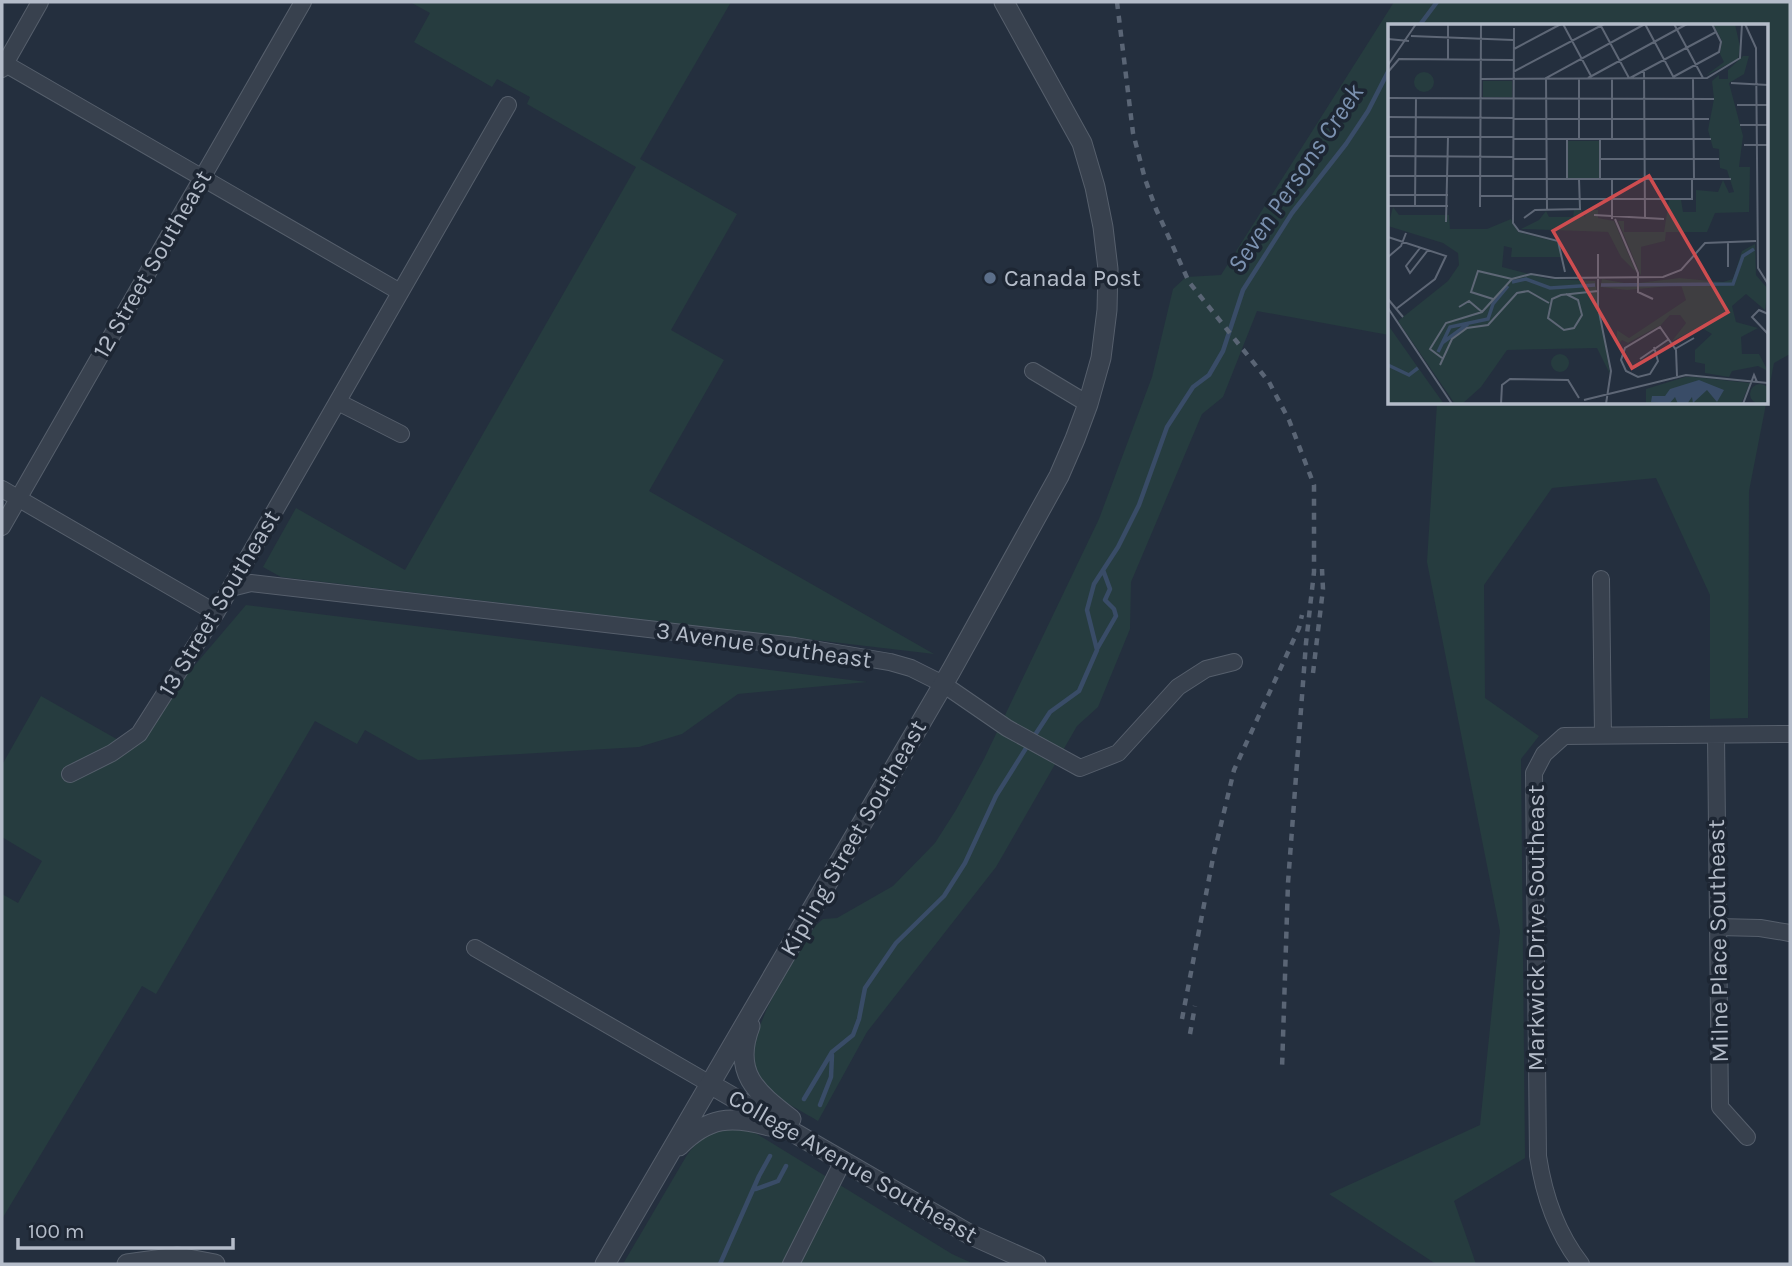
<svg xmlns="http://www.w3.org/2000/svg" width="1792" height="1266" viewBox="0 0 1792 1266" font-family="Karla,sans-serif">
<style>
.green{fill:#263c3f}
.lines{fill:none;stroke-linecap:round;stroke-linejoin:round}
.stream{stroke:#394c67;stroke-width:4.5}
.minor-casing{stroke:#565f6c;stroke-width:18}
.tertiary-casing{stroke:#565f6c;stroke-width:21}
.minor{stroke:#38414e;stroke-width:16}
.tertiary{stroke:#38414e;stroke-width:19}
.rail{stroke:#5a6575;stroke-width:4.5;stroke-dasharray:7 7;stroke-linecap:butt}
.service-dot{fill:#5c6f8a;stroke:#1d2633;stroke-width:2.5}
.labels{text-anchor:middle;stroke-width:7;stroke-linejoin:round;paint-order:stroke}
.street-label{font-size:24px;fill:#b4bcc9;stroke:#1d2633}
.poi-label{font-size:24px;fill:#b4bcc9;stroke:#1d2633;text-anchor:start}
.water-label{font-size:26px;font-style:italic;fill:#7c92b1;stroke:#1d2633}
.inset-river{fill:none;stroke:#394c67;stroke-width:3.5}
.inset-road{fill:none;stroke:#5e6776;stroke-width:2}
.view{fill:#ce4d50;fill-opacity:0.15;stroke:#ce4d50;stroke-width:3.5}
.inset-edge{fill:none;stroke:#b4bcc9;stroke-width:3.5}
</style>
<rect width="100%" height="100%" fill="#242f3e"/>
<path class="green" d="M 410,2 L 731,2 L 640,159 L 737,214 L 671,330 L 724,360 L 649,491 L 934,654 L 281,577 L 263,567 L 296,508 L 405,570 L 636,167 L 527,104 L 530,97 L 497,79 L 492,87 L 414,42 L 430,13 Z
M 1394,2 L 1790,2 L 1790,354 L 1774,363 L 1749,491 L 1748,718 L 1710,719 L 1710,595 L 1656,478 L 1552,488 L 1484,585 L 1485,698 L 1539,736 L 1521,759 L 1525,1158 L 1454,1201 L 1476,1264 L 1436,1264 L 1329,1194 L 1480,1125 L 1500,931 L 1427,562 L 1437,403 L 1766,402 L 1766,26 L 1390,26 L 1389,335 L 1257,311 L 1223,397 L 1202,414 L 1131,582 L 1130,629 L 1098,707 L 1077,726 L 996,867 L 867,1032 L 818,1121 C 805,1113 767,1093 759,1083 C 732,1047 796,959 815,926 L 823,919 L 837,918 L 893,886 L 935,843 L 956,810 L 984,759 L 1099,519 L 1152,377 L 1173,289 L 1186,277 L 1221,275 Z
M 246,605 L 867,682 L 738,694 L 682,734 L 639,747 L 418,760 L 365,730 L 357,744 L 315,721 L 156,994 L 142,986 L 2,1219 L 2,894 L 18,903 L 42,861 L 2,837 L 2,765 L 41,696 L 127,745 Z
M 726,1128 L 742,1129 L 757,1134 L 952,1254 L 974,1264 L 623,1264 L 687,1155 C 698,1140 708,1133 726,1128 Z"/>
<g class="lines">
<path class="stream" d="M 1419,26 L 1437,2
M 1097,649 L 1116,616 L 1114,609 L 1105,600 L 1110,589 L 1103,570
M 1033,738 L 1050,712 L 1079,691 L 1097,650 L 1087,610 L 1094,584 L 1118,547 L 1139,505 L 1167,427 L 1193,387 L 1209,375 L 1223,351 L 1243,290 L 1292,213 L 1346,144 L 1368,111 L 1390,68
M 804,1099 L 832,1052 L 853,1035 L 859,1019 L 865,988 L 896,943 L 944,896 L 965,863 L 996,796 L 1028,745
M 820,1105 L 831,1077 L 832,1055
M 756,1189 L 778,1181 L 786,1166
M 720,1264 L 759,1176 L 770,1156"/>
<defs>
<path id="minor" d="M 2,62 L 400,292
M 2,69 L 40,2
M 1033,371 L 1088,404
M 338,402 L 401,434
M 2,489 L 216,613
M 2,527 L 303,2
M 1601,579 L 1603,735
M 231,588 L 251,583 L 795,646 L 890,662 L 911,668 L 943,684 L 1007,728 L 1080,768 L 1118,753 L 1178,687 L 1206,669 L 1234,662
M 1716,735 L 1720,1107 L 1747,1137
M 70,774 L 112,753 L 139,734 L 216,613 L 508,105
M 1718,927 L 1760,928 L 1790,933
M 475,948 L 710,1084
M 791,1264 L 843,1161
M 1581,1264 C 1556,1232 1544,1196 1538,1156 L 1534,773 L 1544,754 L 1564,736 L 1790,734"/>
<path id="tertiary" d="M 750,1026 C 732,1073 756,1092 791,1119
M 710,1084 L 969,1234 L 1036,1264
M 679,1146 C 708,1117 731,1115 769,1126
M 127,1264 L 178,1257 L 215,1264
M 605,1264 L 951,671 L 1059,476 L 1075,439 L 1088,404 L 1101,358 L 1107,310 L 1108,269 L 1103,227 L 1095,187 L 1082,143 L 1004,2"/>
</defs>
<use href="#minor" class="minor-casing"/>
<use href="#tertiary" class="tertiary-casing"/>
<use href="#minor" class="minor"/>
<use href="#tertiary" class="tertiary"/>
<path class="rail" d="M 1117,2 L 1133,133 L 1145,179 L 1156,209 L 1189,282 L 1269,382 L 1289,420 L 1314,485 L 1314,572 L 1306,643 L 1288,883 L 1282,1069
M 1313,673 L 1323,589 L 1322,569
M 1182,1019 L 1213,858 L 1234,770 L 1299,628 L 1302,615
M 1190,1034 L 1195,1006"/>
</g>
<circle class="service-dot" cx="990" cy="278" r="7"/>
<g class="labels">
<g class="street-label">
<text transform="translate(152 264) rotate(-60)" y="8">12 Street Southeast</text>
<text transform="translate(219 603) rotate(-59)" y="8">13 Street Southeast</text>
<text transform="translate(764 645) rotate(8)" y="8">3 Avenue Southeast</text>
<text transform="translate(853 838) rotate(-60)" y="8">Kipling Street Southeast</text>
<text transform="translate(1536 928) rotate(-90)" y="8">Markwick Drive Southeast</text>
<text transform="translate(1718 941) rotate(-91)" y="8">Milne Place Southeast</text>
<text transform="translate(853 1166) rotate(30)" y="8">College Avenue Southeast</text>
</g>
<g class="poi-label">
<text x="1004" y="286">Canada Post</text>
</g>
<g class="water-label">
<text transform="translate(1295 178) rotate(-56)" y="9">Seven Persons Creek</text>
</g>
</g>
<g transform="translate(1388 24)">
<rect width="380" height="380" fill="#242f3e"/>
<path d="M 325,0 L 347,0 L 352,23 L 350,35 L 317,52 L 336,38 L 332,30 L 334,17 ZM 355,32 L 361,32 L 356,50 L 341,59 L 355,112 L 351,143 L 362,143 L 361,188 L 327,189 L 319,208 L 278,208 L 277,217 L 253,223 L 253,252 L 230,197 L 236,197 L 236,208 L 276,208 L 281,176 L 293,176 L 295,188 L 308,188 L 308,166 L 330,168 L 335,156 L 341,169 L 346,168 L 339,146 L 332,144 L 331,125 L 325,124 L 320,106 L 326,75 L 324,57 L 331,51 L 331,55 L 340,55 L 340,46 ZM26 58a10 10 0 1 1 20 0a10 10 0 1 1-20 0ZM 95,57 L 124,57 L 124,73 L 95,73 ZM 180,117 L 211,117 L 211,154 L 180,154 ZM 5,183 L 11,191 L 61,191 L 62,205 L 99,205 L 123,195 L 130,208 L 169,218 L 174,233 L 123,233 L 124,224 L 116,222 L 114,243 L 160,255 L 207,257 L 222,350 L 209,324 L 119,326 L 93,363 L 74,380 L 67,380 L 10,297 L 60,257 L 71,241 L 70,229 L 55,219 L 0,202 ZM 186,185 L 193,185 L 197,193 L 198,186 L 210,186 L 210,194 L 226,197 L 248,248 L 233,233 L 220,208 L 133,205 L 151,196 L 158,187 L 161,193 L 185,193 ZM 367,220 L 368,251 L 380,265 L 377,286 L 358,270 L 344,282 L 348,298 L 370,304 L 353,313 L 354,330 L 371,330 L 380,347 L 370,342 L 344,347 L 341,353 L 317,349 L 317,340 L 307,338 L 307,326 L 324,310 L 312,303 L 284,317 L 298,299 L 292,291 L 282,291 L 273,301 L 240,319 L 234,316 L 228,322 L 229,306 L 241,314 L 298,276 L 293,261 L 239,266 L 212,263 L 214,255 L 242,260 L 291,254 L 335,258 L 345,255 L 354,227 ZM 0,301 L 36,352 L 56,380 L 0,380 ZM163 339a9 9 0 1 1 18 0a9 9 0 1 1-18 0ZM 297,353 L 306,353 L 362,359 L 353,380 L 258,380 L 258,365 ZM362 370a10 10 0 1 1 20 0a10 10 0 1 1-20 0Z" fill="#263c3f"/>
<path d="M 311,356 L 336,366 L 329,378 L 319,366 L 305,379 L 304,373 L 299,380 L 290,380 L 287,373 L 281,380 L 263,378 L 264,372 L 277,372 L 282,365 Z" fill="#394c67"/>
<path class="inset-river" d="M 124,258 L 138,255 L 162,264 L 207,261M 213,261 L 345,260 L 355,232 L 366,225M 54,319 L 80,300M 50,328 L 62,303 L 100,295 L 105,280 L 120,262M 0,341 L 21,351 L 30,344"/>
<path class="inset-road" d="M 175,0 L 203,52M 257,0 L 286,54M 286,0 L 315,54M 357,0 L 368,24 L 370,244 L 380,260M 213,2 L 241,54M 126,4 L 125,199 L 131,207 L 170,217 L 177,248M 23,12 L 125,16M 0,15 L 21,17M 126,25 L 173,0M 60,35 L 60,0M 0,41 L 28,0M 256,46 L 257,195M 0,48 L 11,35 L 125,36M 125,48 L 216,0M 285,53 L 331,28 L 333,18 L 324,0M 200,54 L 299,0M 242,54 L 328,8M 93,55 L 319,54 L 352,34 L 354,0M 191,55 L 191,115M 224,55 L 224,115M 305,55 L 306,155M 343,59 L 380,61M 0,74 L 326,75M 349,81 L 380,81M 0,93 L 125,94M 125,95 L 321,95M 352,101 L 380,101M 0,113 L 125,113M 125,115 L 323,115M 179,115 L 179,155M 212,115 L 212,155M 356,121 L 380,121M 0,132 L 125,133M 125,135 L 159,135M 212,135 L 331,135M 0,152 L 125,152M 125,155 L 343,155M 224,155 L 224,195M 0,171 L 60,171M 93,172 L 125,172M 125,175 L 304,175 L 304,155M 0,182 L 60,182M 27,182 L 28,74M 92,183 L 93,0M 159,185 L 158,54 L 257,0M 206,191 L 276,195M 136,194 L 147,186 L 192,185 L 191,155M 227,195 L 250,249 L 250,268 L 265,275M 58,198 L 60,113M 0,213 L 58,232 L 47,255 L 8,285M 32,224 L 18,242 L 22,249 L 40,226M 210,230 L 210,283 L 223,347 L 218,380M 0,233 L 13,222 L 18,209M 340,243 L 340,218M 178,270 L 190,276 L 194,291 L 186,304 L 176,306 L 160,294 L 164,275 L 173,271 L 210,267M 0,275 L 15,293M 105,275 L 83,268 L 90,247 L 124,255M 71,283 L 81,277 L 94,288M 0,284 L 64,380M 380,290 L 371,286 L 364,293 L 380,310M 266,323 L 270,337 L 262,350 L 250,353 L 238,347 L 233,336 L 237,324 L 272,303 L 288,326 L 289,352M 287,325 L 306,314M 54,334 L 42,325 L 58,299 L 94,288 L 124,255 L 143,250 L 167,254 L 275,253 L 293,246 L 317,219 L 368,217M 252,335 L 281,315M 52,341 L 64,315 L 79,304 L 100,301 L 129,269 L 140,267 L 161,279M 196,376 L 298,351 L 380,359M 113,380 L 114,361 L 122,355 L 180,356 L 191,374M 355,380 L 366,351 L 369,358"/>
<path class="view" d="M 261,152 L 340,288 L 244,344 L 165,207 Z"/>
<rect width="380" height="380" class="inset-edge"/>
</g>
<rect width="1792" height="1266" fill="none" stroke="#b4bcc9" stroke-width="7"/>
<path d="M18 1238v10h215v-10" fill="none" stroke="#b4bcc9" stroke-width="3.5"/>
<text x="28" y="1238" font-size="21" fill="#b4bcc9" stroke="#1d2633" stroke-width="5" paint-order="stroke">100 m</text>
</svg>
